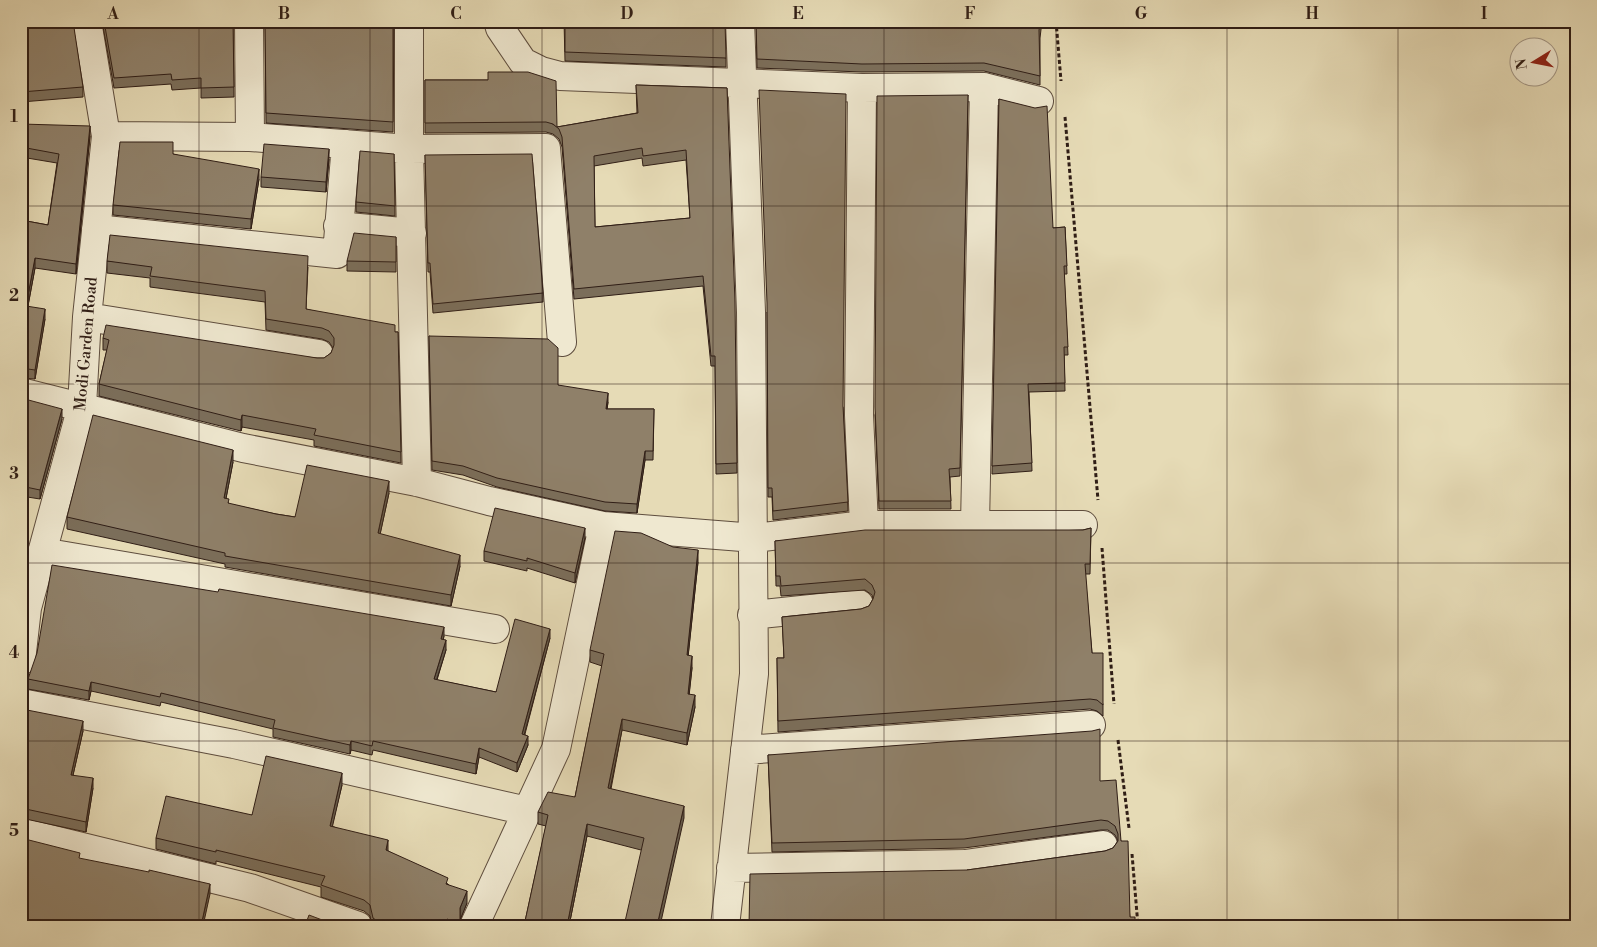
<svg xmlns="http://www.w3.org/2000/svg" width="1597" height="947" viewBox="0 0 1597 947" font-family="'Libre Bodoni',serif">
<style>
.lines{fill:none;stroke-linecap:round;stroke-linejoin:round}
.minor-casing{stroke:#5e4d3e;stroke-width:30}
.path{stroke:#301e16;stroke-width:3;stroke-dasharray:4 2.5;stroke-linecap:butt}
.minor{stroke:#efe8d0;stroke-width:28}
.wall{fill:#7b6e5a;stroke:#301e16;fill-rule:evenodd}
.shaded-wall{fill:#645a4a;stroke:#301e16}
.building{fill:#8f8069;stroke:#301e16;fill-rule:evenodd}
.grid{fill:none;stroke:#301e16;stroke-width:1;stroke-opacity:0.55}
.labels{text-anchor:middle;stroke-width:4;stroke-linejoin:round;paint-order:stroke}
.street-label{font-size:16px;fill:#301e16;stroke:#efe8d0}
.neatline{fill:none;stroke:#301e16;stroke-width:2}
.grid-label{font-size:16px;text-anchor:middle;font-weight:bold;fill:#301e16}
</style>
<rect width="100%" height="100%" fill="#e6dbb6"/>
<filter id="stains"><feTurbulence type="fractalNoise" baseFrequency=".004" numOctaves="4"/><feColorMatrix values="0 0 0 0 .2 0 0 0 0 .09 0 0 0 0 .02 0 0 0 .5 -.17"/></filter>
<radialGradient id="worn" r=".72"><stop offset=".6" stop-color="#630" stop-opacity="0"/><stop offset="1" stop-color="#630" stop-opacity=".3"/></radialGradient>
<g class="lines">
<defs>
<path id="minor" d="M 249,21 L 250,137
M 498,21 L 500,28 L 523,62 L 541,71 L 560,76 L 862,88 L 984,87 L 1039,101
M 862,88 L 859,415 L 864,525
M 106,136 L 250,137 L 409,149 L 409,22
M 338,226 L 412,233
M 96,229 L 337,254 L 346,144
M 87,317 L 319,354
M 21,392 L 243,448 L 417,482 L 489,501 L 603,526 L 755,538 L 864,525 L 1083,525
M 417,482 L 409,149 L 546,148 L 562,342
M 975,525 L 984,87
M 42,552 L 495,629
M 752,615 L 859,604
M 21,661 L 27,608 L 82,406 L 87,317 L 106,136 L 87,21
M 21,703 L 234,744 L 527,811
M 745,750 L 1091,725
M 21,832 L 250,888 L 358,926
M 731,868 L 965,864 L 1103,845
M 474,926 L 556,749 L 603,526
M 725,926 L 754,674 L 751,312 L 740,21"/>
</defs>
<use href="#minor" class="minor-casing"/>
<path class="path" d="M 1056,21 L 1061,81
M 1065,117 L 1098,500
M 1102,548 L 1114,704
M 1118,740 L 1129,828
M 1132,854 L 1138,926"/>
<use href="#minor" class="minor"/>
</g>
<path class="wall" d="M 21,21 L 83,87 L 83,97 L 21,102 Z
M 102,21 L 161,21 L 162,23 L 233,22 L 234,97 L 201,98 L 201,88 L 172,90 L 171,84 L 114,88 Z
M 265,21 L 394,21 L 393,132 L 266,123 Z
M 564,21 L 726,58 L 726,67 L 565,61 Z
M 756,21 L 1042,21 L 1040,38 L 1040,85 L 984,71 L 862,72 L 757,68 Z
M 425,80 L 488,80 L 557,127 L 637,113 L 636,85 L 727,88 L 737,473 L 716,474 L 715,366 L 711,366 L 703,286 L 574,299 L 562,147 L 559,139 L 553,134 L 546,132 L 425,133 ZM 642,158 L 643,166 L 686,160 L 690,218 L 595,227 L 594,166 Z
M 968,95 L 960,476 L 950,477 L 951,509 L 879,509 L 875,415 Z
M 999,99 L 1053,228 L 1065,227 L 1067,274 L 1064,274 L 1068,355 L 1064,355 L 1065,391 L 1029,392 L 1032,471 L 992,474 Z
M 21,124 L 90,136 L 76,274 L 35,268 L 28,306 L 45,319 L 35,379 L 21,378 L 21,220 L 48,225 L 57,163 L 21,157 Z
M 173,154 L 259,179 L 251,229 L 113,215 L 113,205 Z
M 394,154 L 395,216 L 356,212 L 356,202 Z
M 425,155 L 543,293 L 543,302 L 433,313 L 430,272 L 428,272 Z
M 329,159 L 326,192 L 261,187 L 261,177 Z
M 396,237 L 396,272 L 347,271 L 347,261 Z
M 107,261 L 308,267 L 306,309 L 395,332 L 398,332 L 401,463 L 314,446 L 314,440 L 242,427 L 241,431 L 99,396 L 99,384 L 107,350 L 103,350 L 103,338 L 317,358 L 324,358 L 331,353 L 333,348 L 329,342 L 322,339 L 266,330 L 265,302 L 150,287 L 150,278 L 107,273 Z
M 767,312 L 843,407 L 848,511 L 773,520 L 772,497 L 768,497 Z
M 429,336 L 558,385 L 608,402 L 607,409 L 654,409 L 653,460 L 645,460 L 637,513 L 605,511 L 497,487 L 463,475 L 432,470 Z
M 21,398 L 62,419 L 40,499 L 21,496 Z
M 233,462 L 226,498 L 229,504 L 276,514 L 295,517 L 389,493 L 380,534 L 460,566 L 451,606 L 225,567 L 225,564 L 67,529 L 67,517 Z
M 1091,528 L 1090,574 L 1085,574 L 1092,653 L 1103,705 L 1103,716 L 1097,711 L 1090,709 L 778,732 L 777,658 L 784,658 L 782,617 L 861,609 L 869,606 L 873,599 L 872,595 L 865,590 L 781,596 L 780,586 L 776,586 L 775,541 L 1083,530 Z
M 585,538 L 575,583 L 527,568 L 527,571 L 484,561 L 484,551 Z
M 698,562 L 688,656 L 692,668 L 689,694 L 695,707 L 687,745 L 622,730 L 611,789 L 684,818 L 641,850 L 587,836 L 569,926 L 524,926 L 546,826 L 538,824 L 538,812 L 575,797 L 602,666 L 590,662 L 590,650 Z
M 444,636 L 443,640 L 446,650 L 437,680 L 496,692 L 550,638 L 525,734 L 528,745 L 517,772 L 479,757 L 476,774 L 373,750 L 372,755 L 351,750 L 350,754 L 273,737 L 273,729 L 161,702 L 160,706 L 91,691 L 89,700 L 28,689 L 28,679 Z
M 83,731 L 73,775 L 93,788 L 86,832 L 21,818 L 21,734 Z
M 768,755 L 1100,781 L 1121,841 L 1130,917 L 1135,926 L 967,870 L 1105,851 L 1113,848 L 1118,841 L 1115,835 L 1108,830 L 1101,830 L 964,848 L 772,852 Z
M 342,785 L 332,826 L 388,851 L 448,884 L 467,903 L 460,920 L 460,926 L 372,926 L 370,916 L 364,911 L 321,897 L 321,887 L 216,861 L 216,864 L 156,849 L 156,838 L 252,815 Z"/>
<path class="shaded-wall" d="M 90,126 L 90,136 L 76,274 L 76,264 Z
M 329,149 L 329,159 L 326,192 L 326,182 Z
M 259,169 L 259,179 L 251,229 L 251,219 Z
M 35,258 L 35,268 L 26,316 L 26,306 Z
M 45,309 L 45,319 L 35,379 L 35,370 Z
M 608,393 L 608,402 L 606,418 L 606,409 Z
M 62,409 L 62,419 L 40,499 L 40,490 Z
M 242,415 L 242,427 L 241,431 L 241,420 Z
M 233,450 L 233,462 L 224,509 L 224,498 Z
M 645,451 L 645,460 L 637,513 L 637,504 Z
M 389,481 L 389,493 L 378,544 L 378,533 Z
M 585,528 L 585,538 L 575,583 L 575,573 Z
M 698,550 L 698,562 L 687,667 L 687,655 Z
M 460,555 L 460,566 L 451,606 L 451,595 Z
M 444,627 L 444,636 L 441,649 L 441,639 Z
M 550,629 L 550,638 L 522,743 L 522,734 Z
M 446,640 L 446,650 L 434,688 L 434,679 Z
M 692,656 L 692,668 L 688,706 L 688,694 Z
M 91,682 L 91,691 L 89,700 L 89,691 Z
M 695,695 L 695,707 L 687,745 L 687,733 Z
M 622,719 L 622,730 L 608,800 L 608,788 Z
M 83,721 L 83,731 L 71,784 L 71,775 Z
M 528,736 L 528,745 L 517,772 L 517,763 Z
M 351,741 L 351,750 L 350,754 L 350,745 Z
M 479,748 L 479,757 L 476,774 L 476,764 Z
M 342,773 L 342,785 L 330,837 L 330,826 Z
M 93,778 L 93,788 L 86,832 L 86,822 Z
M 684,806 L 684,818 L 660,926 L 657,926 Z
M 587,824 L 587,836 L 569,926 L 567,926 Z
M 388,840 L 388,851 L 386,850 Z
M 210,884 L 210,894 L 203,926 L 201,926 Z
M 467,891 L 467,903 L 460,920 L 460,908 Z
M 447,919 L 447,926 L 442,926 Z"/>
<path class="building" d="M 21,21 L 73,21 L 83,87 L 21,92 Z
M 104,21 L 161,21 L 162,23 L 190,21 L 194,21 L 194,23 L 233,22 L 234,87 L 201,88 L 201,78 L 172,80 L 171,74 L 114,78 Z
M 265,21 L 393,21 L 393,122 L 266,113 Z
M 565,21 L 725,21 L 726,58 L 565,52 Z
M 756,21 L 1041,21 L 1039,30 L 1040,76 L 984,63 L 862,64 L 757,59 Z
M 488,72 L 528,72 L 556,81 L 557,127 L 638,113 L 636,85 L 727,88 L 735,302 L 737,463 L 716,464 L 715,356 L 711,356 L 703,276 L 574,289 L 562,137 L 559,129 L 553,124 L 546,122 L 425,123 L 425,80 L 488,80 ZM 642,148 L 643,156 L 686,150 L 690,218 L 595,227 L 594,156 Z
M 759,90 L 846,94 L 843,406 L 848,502 L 773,511 L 772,488 L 768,488 L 767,303 Z
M 968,95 L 960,468 L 949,469 L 951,501 L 879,501 L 875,407 L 877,96 Z
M 999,99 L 1035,108 L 1047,106 L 1053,228 L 1065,227 L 1067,266 L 1064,266 L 1068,347 L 1064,347 L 1065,383 L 1028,384 L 1032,463 L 992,466 Z
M 21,124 L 90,126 L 76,264 L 35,258 L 26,306 L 45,309 L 35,370 L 21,368 L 21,220 L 48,225 L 59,154 L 21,147 Z
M 120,142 L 173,142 L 173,154 L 259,169 L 251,219 L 113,205 Z
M 264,144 L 329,149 L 326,182 L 261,177 Z
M 360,151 L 394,154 L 395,206 L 356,202 Z
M 532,154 L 543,293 L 433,304 L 430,263 L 428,263 L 425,155 Z
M 354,233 L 396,237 L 396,262 L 347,261 Z
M 110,235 L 308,256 L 306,309 L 395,325 L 395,332 L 398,332 L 401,452 L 314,435 L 316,429 L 242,415 L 241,420 L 99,384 L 109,340 L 103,338 L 106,325 L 317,358 L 324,358 L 331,353 L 334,345 L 334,338 L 329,331 L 322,328 L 266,319 L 265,291 L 150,276 L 152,267 L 107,261 Z
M 429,336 L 548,339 L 558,348 L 558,385 L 608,393 L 606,409 L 654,409 L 653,451 L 645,451 L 637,504 L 605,502 L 497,478 L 463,466 L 432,461 Z
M 21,398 L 62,409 L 40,490 L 21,486 Z
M 93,415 L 233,450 L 224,498 L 229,499 L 228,503 L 276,514 L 295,517 L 307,465 L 389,481 L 378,533 L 460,555 L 451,595 L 225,556 L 225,553 L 67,517 Z
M 495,508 L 585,528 L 575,573 L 527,558 L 527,561 L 484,551 Z
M 1091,528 L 1090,564 L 1085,564 L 1092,653 L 1103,653 L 1103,705 L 1097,700 L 1090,699 L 778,721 L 777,658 L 784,658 L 782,617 L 861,609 L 869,606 L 873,599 L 875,592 L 872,585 L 865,579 L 781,586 L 780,576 L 776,576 L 775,541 L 865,530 L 1083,530 Z
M 615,531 L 641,533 L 673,547 L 698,550 L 687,655 L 692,656 L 688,694 L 695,695 L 687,733 L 622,719 L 608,788 L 684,806 L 657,926 L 624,926 L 644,838 L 587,824 L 567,926 L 524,926 L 548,815 L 538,812 L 548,792 L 575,797 L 604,654 L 590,650 Z
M 52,565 L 218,592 L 219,589 L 444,627 L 441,639 L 446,640 L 434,679 L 496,692 L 515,619 L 550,629 L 522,734 L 528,736 L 517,763 L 479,748 L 476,764 L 373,741 L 372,746 L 351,741 L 350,745 L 273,728 L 275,720 L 161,693 L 160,697 L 91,682 L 89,691 L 28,679 L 37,653 Z
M 27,710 L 83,721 L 71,775 L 93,778 L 86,822 L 21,808 L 21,734 Z
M 1100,729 L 1100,781 L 1116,780 L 1121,841 L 1128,841 L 1130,917 L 1135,917 L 1135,926 L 749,926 L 750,874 L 967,870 L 1105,851 L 1113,848 L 1118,841 L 1118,834 L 1115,826 L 1108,821 L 1101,820 L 964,839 L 772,843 L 768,755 L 1092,731 Z
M 266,756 L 342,773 L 330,826 L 388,840 L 386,850 L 448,878 L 446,884 L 467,891 L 460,908 L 460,924 L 447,919 L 442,926 L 384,926 L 373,918 L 370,905 L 364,900 L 321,885 L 325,876 L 216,850 L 216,852 L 156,838 L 166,796 L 252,815 Z
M 21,838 L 80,853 L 79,858 L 149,872 L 149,870 L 210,884 L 201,926 L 21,926 Z
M 309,915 L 338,926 L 305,926 Z"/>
<path class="grid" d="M 199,21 L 199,926M 370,21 L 370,926M 542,21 L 542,926M 713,21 L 713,926M 884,21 L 884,926M 1056,21 L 1056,926M 1227,21 L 1227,926M 1398,21 L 1398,926M 21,206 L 1576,206M 21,384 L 1576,384M 21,563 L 1576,563M 21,741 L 1576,741"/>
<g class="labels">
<g class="street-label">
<text transform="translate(85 344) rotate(-85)" y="6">Modi Garden Road</text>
</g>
</g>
<rect width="1597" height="947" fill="none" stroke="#e6dbb6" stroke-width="55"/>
<g transform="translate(1534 62) rotate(260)"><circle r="24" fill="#efe8d0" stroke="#a39786"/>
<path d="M0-4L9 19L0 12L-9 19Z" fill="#8f2418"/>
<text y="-8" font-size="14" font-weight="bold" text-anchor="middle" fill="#301e16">N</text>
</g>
<rect x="28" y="28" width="1542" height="892" class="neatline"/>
<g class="grid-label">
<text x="113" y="19">A</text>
<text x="284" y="19">B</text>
<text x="456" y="19">C</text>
<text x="627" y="19">D</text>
<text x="798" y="19">E</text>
<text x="970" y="19">F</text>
<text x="1141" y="19">G</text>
<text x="1312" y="19">H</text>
<text x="1484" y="19">I</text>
<text x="14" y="122">1</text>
<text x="14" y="301">2</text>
<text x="14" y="479">3</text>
<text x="14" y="658">4</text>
<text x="14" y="836">5</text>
</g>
<rect width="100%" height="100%" filter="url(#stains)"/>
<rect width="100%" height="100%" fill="url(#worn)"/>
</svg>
